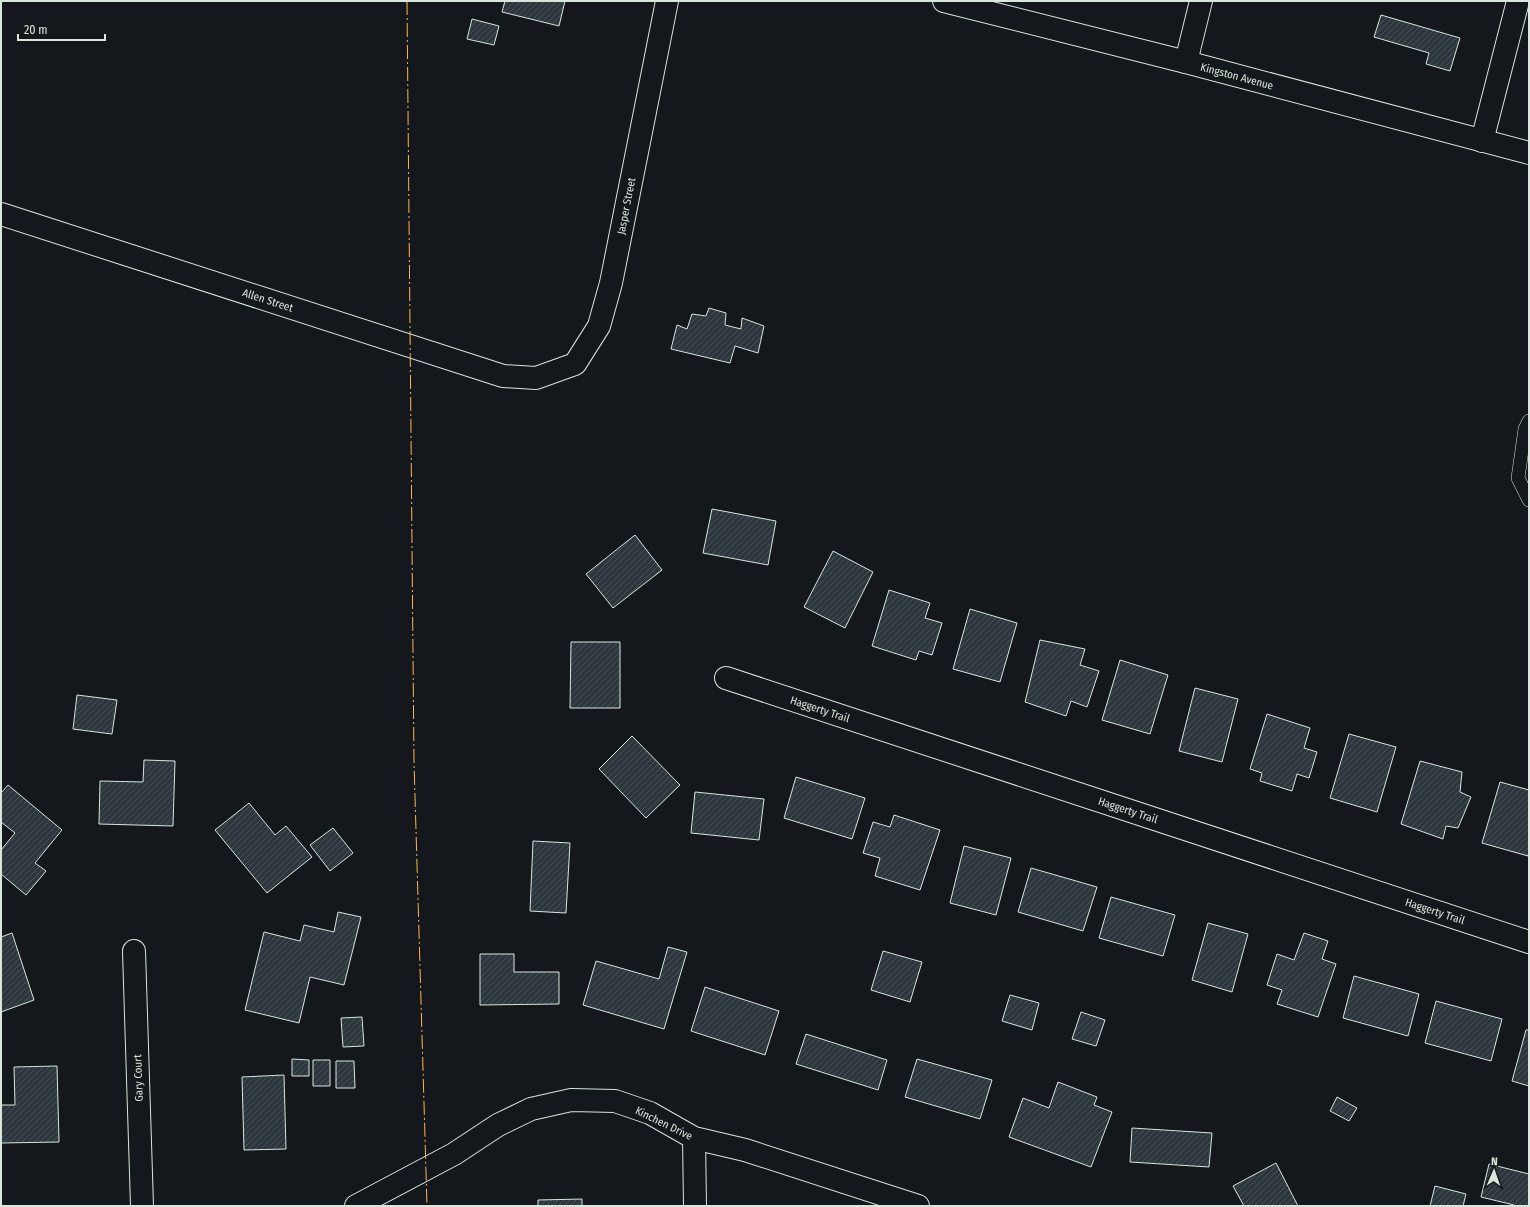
<svg xmlns="http://www.w3.org/2000/svg" width="1530" height="1207" viewBox="0 0 1530 1207" font-family="'Fira Sans Condensed',sans-serif">
<style>
.building{fill:url(#building-hatch);stroke:#d8e6dc}
.lines{fill:none;stroke-linecap:round;stroke-linejoin:round}
.lane-casing{stroke:#d8e6dc;stroke-width:14}
.street-casing{stroke:#d8e6dc;stroke-width:24}
.secondary-casing{stroke:#d8e6dc;stroke-width:24}
.lane{stroke:#14181c;stroke-width:13}
.street{stroke:#14181c;stroke-width:22}
.secondary{stroke:#14181c;stroke-width:22}
.power{stroke:#ffb74d;stroke-width:1;stroke-dasharray:14 3 2 3;stroke-linecap:butt}
.labels{text-anchor:middle;stroke-width:3;stroke-linejoin:round;paint-order:stroke}
.street-label{font-size:11px;fill:#d8e6dc;stroke:#14181c}
</style>
<defs>
<pattern id="building-hatch" width="6" height="6" patternUnits="userSpaceOnUse"><rect width="6" height="6" fill="#2c363c"/><path d="M-1 1l2-2M0 6l6-6M5 7l2-2" fill="none" stroke="#4a5358"/></pattern>
</defs>
<rect width="100%" height="100%" fill="#14181c"/>
<path class="building" d="M 505,1 L 565,1 L 559,26 L 502,12 Z
M 1381,15 L 1460,38 L 1450,71 L 1426,64 L 1429,53 L 1374,37 Z
M 472,19 L 499,26 L 494,45 L 467,39 Z
M 709,308 L 726,313 L 725,325 L 741,329 L 742,318 L 764,326 L 758,353 L 735,346 L 730,363 L 671,349 L 677,325 L 687,329 L 692,314 L 706,316 Z
M 712,509 L 776,521 L 768,565 L 703,553 Z
M 635,535 L 662,570 L 613,608 L 586,574 Z
M 833,551 L 873,572 L 845,628 L 804,607 Z
M 889,590 L 930,603 L 925,618 L 942,623 L 932,655 L 919,651 L 916,660 L 872,646 Z
M 970,609 L 1017,623 L 1000,682 L 953,669 Z
M 1040,640 L 1085,649 L 1080,665 L 1099,671 L 1087,707 L 1071,701 L 1066,716 L 1025,702 Z
M 571,642 L 620,642 L 620,708 L 570,708 Z
M 1120,660 L 1168,675 L 1150,734 L 1102,720 Z
M 1195,688 L 1238,699 L 1222,762 L 1179,751 Z
M 77,695 L 117,700 L 112,734 L 73,729 Z
M 1267,714 L 1310,728 L 1304,748 L 1317,752 L 1309,778 L 1297,774 L 1292,791 L 1260,781 L 1262,773 L 1250,769 Z
M 1349,734 L 1396,747 L 1377,812 L 1330,798 Z
M 632,736 L 680,785 L 646,818 L 599,769 Z
M 144,760 L 175,761 L 173,826 L 99,824 L 100,781 L 143,782 Z
M 1420,761 L 1462,772 L 1460,792 L 1471,797 L 1458,828 L 1446,826 L 1443,839 L 1401,824 Z
M 796,777 L 865,798 L 852,839 L 784,818 Z
M 1500,782 L 1529,790 L 1529,851 L 1528,856 L 1482,843 Z
M 8,785 L 62,830 L 35,863 L 46,871 L 26,895 L 1,874 L 1,850 L 15,833 L 1,822 L 1,793 Z
M 695,792 L 764,799 L 759,840 L 691,833 Z
M 249,803 L 275,835 L 286,826 L 312,857 L 267,893 L 215,830 Z
M 894,815 L 940,830 L 920,890 L 875,876 L 880,858 L 863,853 L 873,822 L 890,827 Z
M 333,828 L 353,853 L 330,871 L 310,845 Z
M 533,841 L 570,843 L 566,913 L 530,911 Z
M 964,846 L 1011,858 L 996,915 L 950,903 Z
M 1031,868 L 1097,887 L 1083,931 L 1018,912 Z
M 1111,897 L 1175,915 L 1163,956 L 1099,938 Z
M 338,912 L 361,917 L 344,985 L 310,977 L 299,1023 L 245,1010 L 264,932 L 300,941 L 304,925 L 334,932 Z
M 1208,923 L 1248,934 L 1232,992 L 1192,980 Z
M 12,933 L 34,1000 L 1,1012 L 1,937 Z
M 1304,933 L 1328,941 L 1322,959 L 1336,964 L 1318,1017 L 1277,1004 L 1282,990 L 1267,985 L 1277,954 L 1294,960 Z
M 668,947 L 687,952 L 664,1029 L 583,1005 L 596,961 L 659,979 Z
M 883,951 L 922,962 L 910,1002 L 871,990 Z
M 480,954 L 514,954 L 514,972 L 559,972 L 559,1004 L 480,1005 Z
M 1354,976 L 1419,994 L 1408,1036 L 1343,1018 Z
M 705,987 L 779,1011 L 765,1055 L 691,1031 Z
M 1010,995 L 1039,1003 L 1032,1030 L 1002,1021 Z
M 1436,1001 L 1502,1019 L 1491,1061 L 1425,1043 Z
M 1081,1012 L 1105,1020 L 1096,1046 L 1072,1039 Z
M 362,1017 L 364,1046 L 343,1047 L 341,1018 Z
M 1526,1030 L 1529,1030 L 1529,1086 L 1512,1081 Z
M 806,1034 L 887,1060 L 878,1090 L 796,1064 Z
M 292,1059 L 309,1060 L 309,1076 L 292,1076 Z
M 917,1059 L 992,1080 L 980,1119 L 905,1097 Z
M 313,1060 L 330,1060 L 330,1086 L 313,1086 Z
M 336,1061 L 354,1061 L 355,1088 L 336,1088 Z
M 57,1066 L 59,1142 L 1,1143 L 1,1105 L 15,1105 L 14,1067 Z
M 284,1075 L 286,1149 L 244,1150 L 242,1077 Z
M 1058,1082 L 1097,1097 L 1094,1105 L 1112,1112 L 1091,1167 L 1009,1137 L 1023,1098 L 1049,1108 Z
M 1337,1097 L 1357,1108 L 1349,1121 L 1330,1111 Z
M 1132,1128 L 1212,1133 L 1209,1167 L 1130,1162 Z
M 1276,1163 L 1298,1206 L 1244,1206 L 1233,1186 Z
M 1489,1164 L 1529,1174 L 1529,1206 L 1514,1206 L 1514,1205 L 1481,1197 Z
M 1435,1186 L 1466,1194 L 1463,1206 L 1430,1206 Z
M 582,1199 L 582,1206 L 538,1206 L 538,1200 Z"/>
<g class="lines">
<defs>
<path id="lane" d="M 1529,421 L 1525,429 L 1518,478 L 1529,500"/>
<path id="street" d="M 1186,62 L 1201,1
M 1482,141 L 1518,1
M 1,214 L 503,376 L 536,378 L 575,364 L 599,326 L 611,283 L 667,1
M 726,678 L 1529,942
M 134,951 L 142,1206
M 694,1138 L 695,1206
M 356,1206 L 454,1154 L 498,1125 L 531,1109 L 571,1100 L 615,1101 L 650,1113 L 694,1138 L 745,1150 L 918,1206"/>
<path id="secondary" d="M 944,1 L 1186,62 L 1529,153"/>
</defs>
<use href="#lane" class="lane-casing"/>
<use href="#street" class="street-casing"/>
<use href="#secondary" class="secondary-casing"/>
<use href="#lane" class="lane"/>
<use href="#street" class="street"/>
<use href="#secondary" class="secondary"/>
<path class="power" d="M 407,1 L 414,762 L 427,1206"/>
</g>
<g class="labels">
<g class="street-label">
<text transform="translate(1237 76) rotate(15)" y="4">Kingston Avenue</text>
<text transform="translate(626 206) rotate(-79)" y="4">Jasper Street</text>
<text transform="translate(268 300) rotate(18)" y="4">Allen Street</text>
<text transform="translate(820 709) rotate(18)" y="4">Haggerty Trail</text>
<text transform="translate(1128 810) rotate(18)" y="4">Haggerty Trail</text>
<text transform="translate(1435 911) rotate(18)" y="4">Haggerty Trail</text>
<text transform="translate(138 1078) rotate(-92)" y="4">Gary Court</text>
<text transform="translate(664 1123) rotate(26)" y="4">Kinchen Drive</text>
</g>
</g>
<rect width="1530" height="1207" fill="none" stroke="#d8e6dc" stroke-width="4"/>
<g transform="translate(1494 1171) rotate(2)" stroke="#14181c" stroke-width="3" paint-order="stroke">
<path d="M0-3L7 15L0 10L-7 15Z" fill="#d8e6dc"/>
<text y="-6" font-size="11" font-weight="bold" text-anchor="middle" fill="#d8e6dc">N</text>
</g>
<path d="M18 34v6h87v-6" fill="none" stroke="#d8e6dc" stroke-width="2"/>
<text x="24" y="34" font-size="12" fill="#d8e6dc" stroke="#14181c" stroke-width="3" paint-order="stroke">20 m</text>
</svg>
